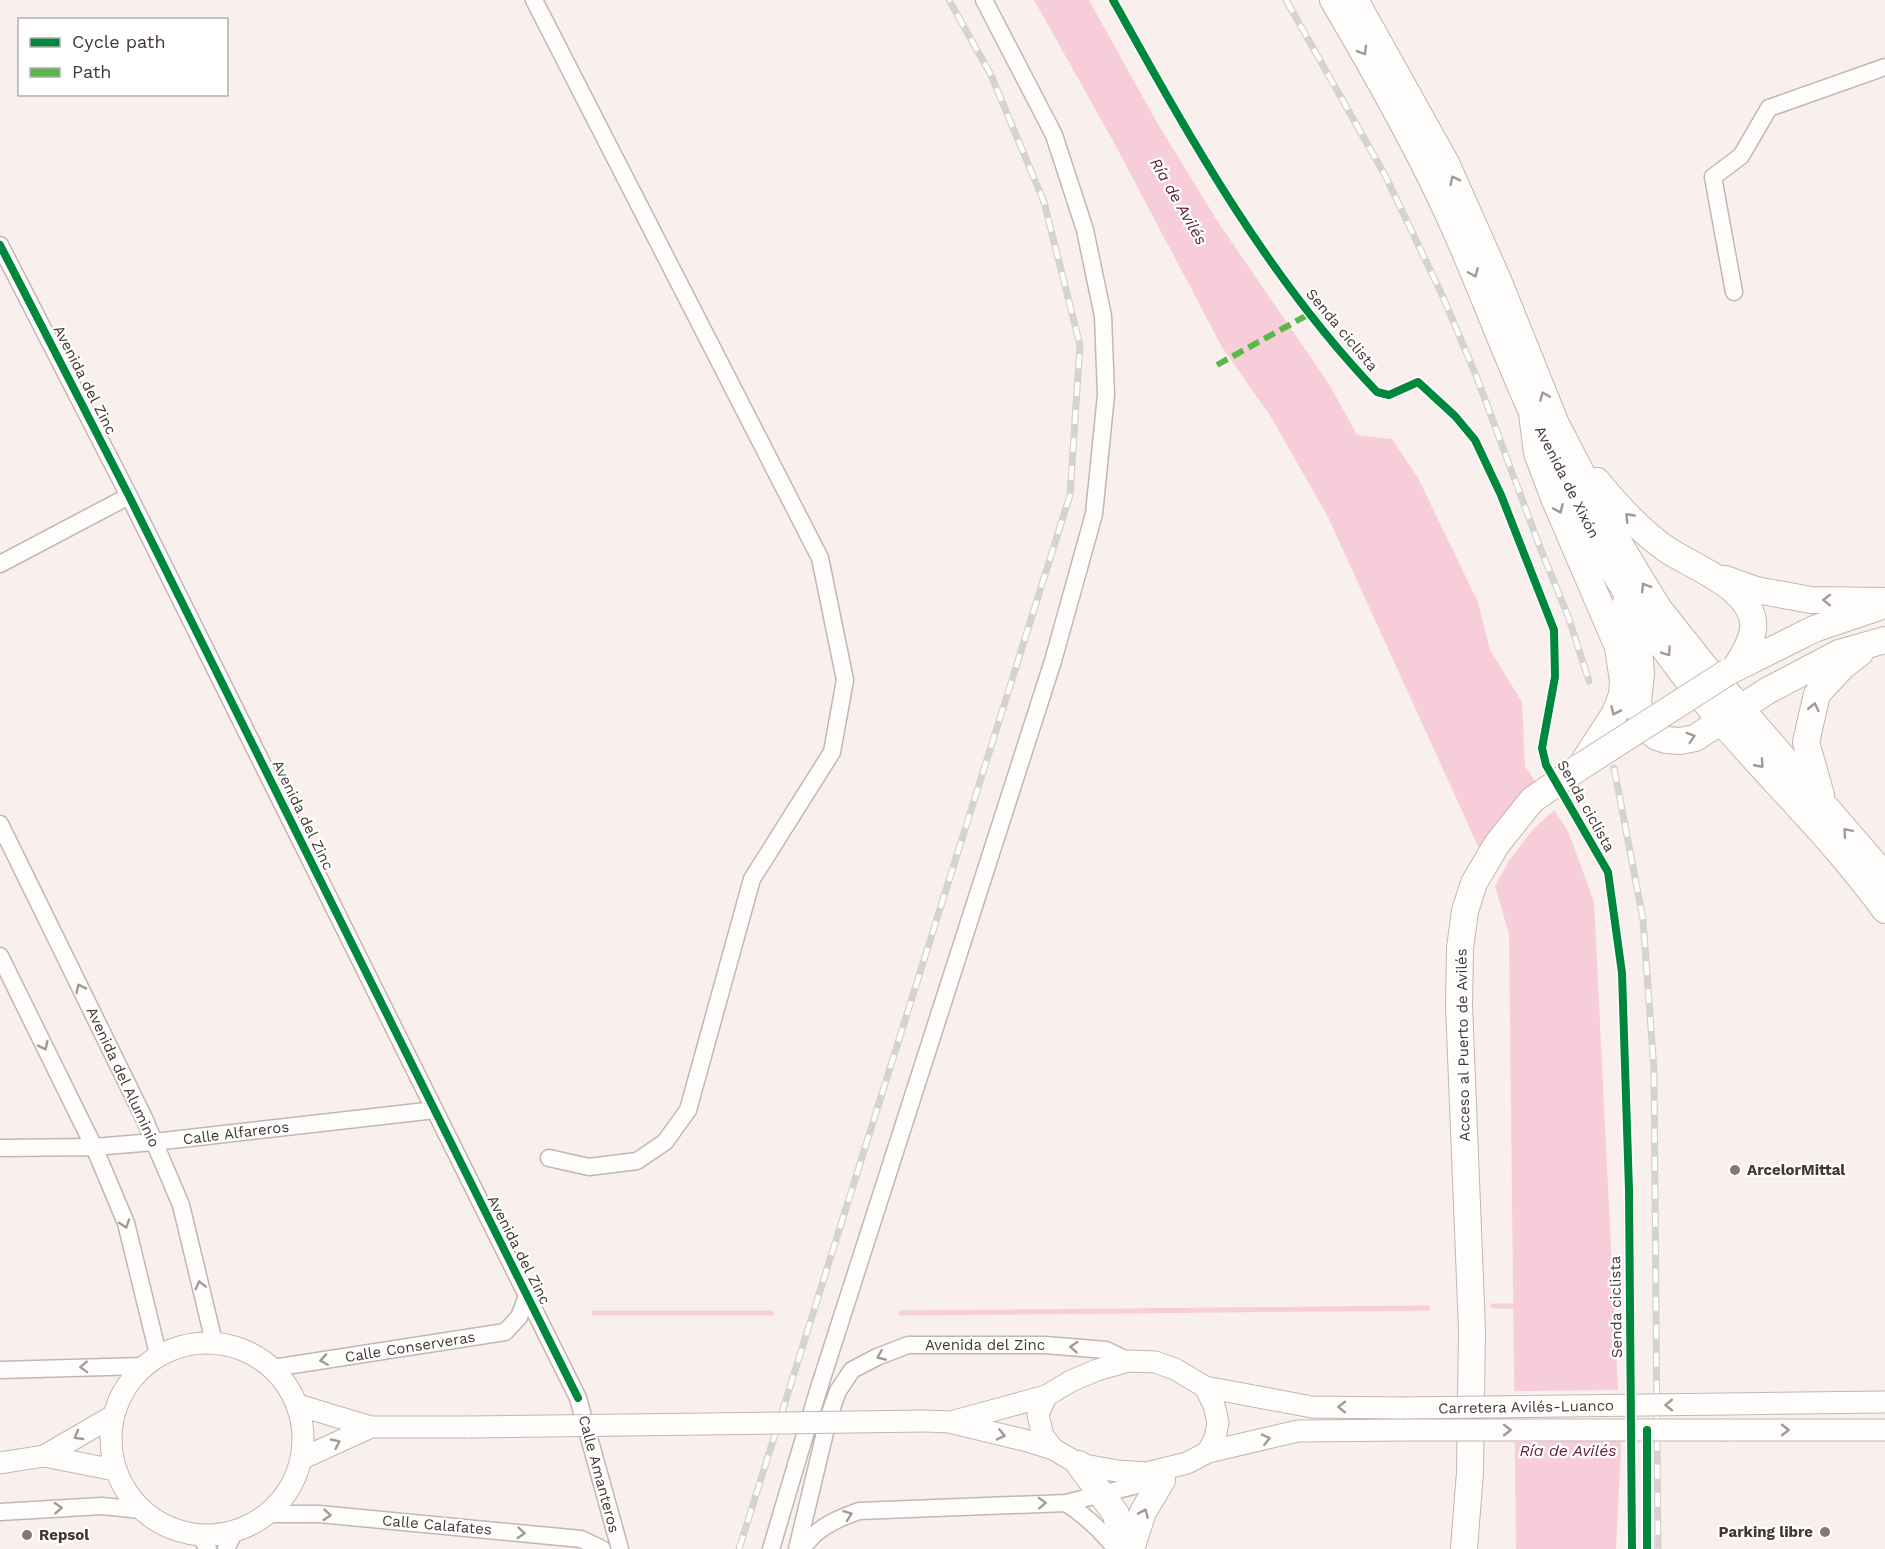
<svg xmlns="http://www.w3.org/2000/svg" width="1885" height="1549" viewBox="0 0 1885 1549" font-family="'Work Sans',sans-serif">
<style>
.water{fill:#f6cdd9}
.pier{fill:#f9f0ed}
.lines{fill:none;stroke-linecap:round;stroke-linejoin:round}
.stream{stroke:#f6cdd9;stroke-width:5}
.minor-casing{stroke:#c0b7b4;stroke-width:19}
.major-casing{stroke:#c0b7b4;stroke-width:23}
.highway-casing{stroke:#c0b7b4;stroke-width:28}
.minor{stroke:#fefdfc;stroke-width:16}
.major{stroke:#fefdfc;stroke-width:21}
.highway{stroke:#fefdfc;stroke-width:26}
.rail-casing{stroke:#d5d2d2;stroke-width:7}
.rail{stroke:#fff;stroke-width:4.5;stroke-dasharray:14;stroke-linecap:butt}
.major-bridge-casing{stroke:#c0b7b4;stroke-width:23;stroke-linecap:butt}
.highway-bridge-casing{stroke:#c0b7b4;stroke-width:28;stroke-linecap:butt}
.major-bridge{stroke:#fefdfc;stroke-width:21}
.highway-bridge{stroke:#fefdfc;stroke-width:26}
.quiet{stroke:#58b947;stroke-width:6;stroke-dasharray:12 6;stroke-linecap:butt}
.cycleway-casing{stroke:#fff;stroke-width:11}
.cycleway{stroke:#00873e;stroke-width:8}
.oneway{stroke:#a09a98}
.poi-dot{fill:#837875;stroke:#fff;stroke-width:2}
.labels{text-anchor:middle;stroke-width:4.5;stroke-linejoin:round;paint-order:stroke}
.street-label{font-size:15px;fill:#433835;stroke:#fff}
.poi-label{font-size:15px;font-weight:bold;fill:#433835;stroke:#fff;text-anchor:start}
.water-label{font-size:16px;font-style:italic;fill:#60213b;stroke:#fff}
</style>
<rect width="100%" height="100%" fill="#f9f0ed"/>
<path class="water" d="M 1034,0 L 1089,0 L 1156,121 L 1218,222 L 1329,384 L 1357,435 L 1392,439 L 1418,478 L 1478,602 L 1490,650 L 1522,702 L 1525,766 L 1568,831 L 1594,902 L 1621,1450 L 1616,1549 L 1516,1549 L 1509,934 L 1493,879 L 1328,517 L 1271,417 L 1222,347 L 1112,139 Z"/>
<path class="pier" d="M 1538,780 L 1557,808 L 1535,827 L 1510,859 L 1493,890 L 1478,853 L 1493,829 L 1519,798 Z
M 1622,1390 L 1624,1441 L 1511,1442 L 1511,1391 Z"/>
<g class="lines">
<path class="stream" d="M 1493,1306 L 1512,1306
M 594,1313 L 771,1313
M 901,1313 L 1428,1308"/>
<defs>
<path id="minor" d="M 534,0 L 820,558 L 845,680 L 832,752 L 752,879 L 688,1110 L 665,1142 L 637,1161 L 589,1167 L 549,1158
M 0,245 L 129,496 L 578,1398 L 620,1549
M 1734,292 L 1713,177 L 1741,156 L 1769,108 L 1885,67
M 0,564 L 129,496
M 0,824 L 144,1118 L 181,1205 L 214,1342
M 0,956 L 94,1147 L 126,1223 L 158,1354
M 0,1148 L 94,1147 L 154,1142 L 435,1110
M 273,1368 L 505,1332 L 519,1317 L 527,1296
M 0,1370 L 142,1366
M 1066,1503 C 1086,1516 1101,1530 1116,1549
M 0,1512 L 102,1506 L 141,1510
M 269,1514 L 319,1514 L 581,1539 L 602,1549
M 199,1535 L 208,1549
M 226,1549 L 235,1531
M 771,1549 L 818,1391 L 1053,661 L 1094,514 L 1106,395 L 1103,316 L 1085,230 L 1054,135 L 984,0
M 797,1549 L 829,1416 L 838,1391 L 852,1370 L 877,1357 L 908,1345 L 1045,1345 L 1106,1350 L 1129,1361
M 802,1549 C 816,1528 836,1519 859,1511 L 1066,1503 L 1165,1478"/>
<path id="major" d="M111 1439a96 96 0 1 1 192 0a96 96 0 1 1-192 0Z
M 1205,1387 L 1312,1407 L 1401,1408
M 1727,1404 L 1885,1402
M 298,1405 L 371,1427 L 470,1427
M 926,1421 L 949,1422 L 1028,1441 L 1053,1449 L 1079,1464 L 1117,1471 L 1147,1473 L 1187,1463 L 1208,1452 L 1215,1438 L 1218,1423 L 1214,1405 L 1205,1387 L 1175,1369 L 1155,1362 L 1129,1361 L 1097,1370 L 1071,1381 L 1046,1396 L 1038,1415 L 1043,1436 L 1053,1449
M 951,1422 L 1046,1396
M 1727,1430 L 1885,1430
M 1208,1452 L 1298,1431 L 1407,1430
M 44,1456 L 113,1416
M 301,1459 L 371,1427
M 0,1463 L 44,1456 L 115,1470"/>
<path id="highway" d="M 1333,0 C 1375,71 1416,143 1450,218 C 1482,288 1507,360 1540,429
M 1355,0 L 1446,163 L 1498,280 L 1556,424 L 1605,519 L 1638,575 L 1659,609 L 1705,667 L 1885,876
M 1558,467 C 1601,558 1656,645 1721,721 C 1775,784 1836,842 1885,910
M 1597,481 C 1618,507 1639,530 1666,549 C 1692,567 1758,589 1753,630 C 1751,643 1743,656 1736,667
M 1725,579 L 1756,590 L 1811,600 L 1885,601
M 1625,605 L 1639,648 L 1641,673 L 1638,701 L 1640,713 L 1649,731 L 1657,737 L 1666,740 L 1680,741 L 1695,738 L 1767,691 L 1839,653 L 1885,640
M 1734,669 L 1814,629 L 1879,607
M 1821,795 L 1806,742 L 1817,694 L 1844,665 L 1860,653
M 1079,1464 L 1116,1514 L 1123,1549
M 1131,1549 L 1143,1512 L 1162,1480
M 1464,1549 L 1470,1472 L 1472,1330 L 1459,1005 L 1460,948 L 1465,911 L 1474,883 L 1497,844 L 1532,800 L 1580,767 L 1615,713 L 1622,695 L 1623,681 L 1618,647 L 1554,498 L 1537,453 L 1532,413"/>
</defs>
<use href="#minor" class="minor-casing"/>
<use href="#major" class="major-casing"/>
<use href="#highway" class="highway-casing"/>
<use href="#minor" class="minor"/>
<use href="#major" class="major"/>
<use href="#highway" class="highway"/>
<defs>
<path id="rail" d="M 1286,0 L 1386,177 L 1443,297 L 1477,378 L 1541,550 L 1568,616 L 1589,681
M 1614,768 L 1643,919 L 1654,1070 L 1658,1549
M 739,1549 L 1070,495 L 1080,345 L 1044,202 L 991,75 L 949,0"/>
</defs>
<use href="#rail" class="rail-casing"/>
<use href="#rail" class="rail"/>
<defs>
<path id="major-bridge" d="M 1401,1408 L 1727,1404
M 470,1427 L 926,1421
M 1407,1430 L 1727,1430"/>
<path id="highway-bridge" d="M 1580,767 L 1728,672"/>
</defs>
<use href="#major-bridge" class="major-bridge-casing"/>
<use href="#highway-bridge" class="highway-bridge-casing"/>
<use href="#major-bridge" class="major-bridge"/>
<use href="#highway-bridge" class="highway-bridge"/>
<path class="quiet" d="M 1217,365 L 1309,314"/>
<defs>
<path id="cycleway" d="M 1113,0 C 1190,138 1267,277 1377,392 L 1389,395 L 1418,382 L 1455,416 L 1475,440 L 1501,495 L 1554,630 L 1555,677 L 1542,748 L 1546,765 L 1608,872 L 1622,973 L 1629,1190 L 1632,1549
M 0,245 L 129,496 L 578,1398
M 1647,1549 L 1647,1430"/>
</defs>
<use href="#cycleway" class="cycleway-casing"/>
<use href="#cycleway" class="cycleway"/>
</g>
<defs><path id="oneway-chevron" d="M-2-3.5L2.5 0L-2 3.5" fill="none" stroke-width="1.6" stroke-linecap="round" stroke-linejoin="round" transform="scale(1.5)"/></defs>
<g class="oneway">
<use href="#oneway-chevron" transform="translate(1363 51) rotate(60)"/>
<use href="#oneway-chevron" transform="translate(1454 180) rotate(-116)"/>
<use href="#oneway-chevron" transform="translate(1474 273) rotate(67)"/>
<use href="#oneway-chevron" transform="translate(1544 396) rotate(-113)"/>
<use href="#oneway-chevron" transform="translate(1559 509) rotate(66)"/>
<use href="#oneway-chevron" transform="translate(1629 517) rotate(-134)"/>
<use href="#oneway-chevron" transform="translate(1645 587) rotate(-122)"/>
<use href="#oneway-chevron" transform="translate(1827 600) rotate(-179)"/>
<use href="#oneway-chevron" transform="translate(1667 652) rotate(55)"/>
<use href="#oneway-chevron" transform="translate(1814 707) rotate(-77)"/>
<use href="#oneway-chevron" transform="translate(1615 711) rotate(114)"/>
<use href="#oneway-chevron" transform="translate(1691 737) rotate(-17)"/>
<use href="#oneway-chevron" transform="translate(1760 764) rotate(48)"/>
<use href="#oneway-chevron" transform="translate(1847 832) rotate(-131)"/>
<use href="#oneway-chevron" transform="translate(80 988) rotate(-116)"/>
<use href="#oneway-chevron" transform="translate(44 1046) rotate(64)"/>
<use href="#oneway-chevron" transform="translate(125 1224) rotate(72)"/>
<use href="#oneway-chevron" transform="translate(200 1285) rotate(-104)"/>
<use href="#oneway-chevron" transform="translate(1074 1347) rotate(-175)"/>
<use href="#oneway-chevron" transform="translate(881 1356) rotate(157)"/>
<use href="#oneway-chevron" transform="translate(324 1360) rotate(171)"/>
<use href="#oneway-chevron" transform="translate(84 1367) rotate(178)"/>
<use href="#oneway-chevron" transform="translate(1669 1405) rotate(179)"/>
<use href="#oneway-chevron" transform="translate(1342 1407) rotate(-179)"/>
<use href="#oneway-chevron" transform="translate(1507 1430)"/>
<use href="#oneway-chevron" transform="translate(1785 1430)"/>
<use href="#oneway-chevron" transform="translate(1001 1435) rotate(13)"/>
<use href="#oneway-chevron" transform="translate(78 1436) rotate(150)"/>
<use href="#oneway-chevron" transform="translate(1266 1439) rotate(-13)"/>
<use href="#oneway-chevron" transform="translate(336 1443) rotate(-25)"/>
<use href="#oneway-chevron" transform="translate(1042 1503) rotate(-2)"/>
<use href="#oneway-chevron" transform="translate(58 1508) rotate(-3)"/>
<use href="#oneway-chevron" transform="translate(1144 1513) rotate(-66)"/>
<use href="#oneway-chevron" transform="translate(327 1515) rotate(5)"/>
<use href="#oneway-chevron" transform="translate(848 1515) rotate(-20)"/>
<use href="#oneway-chevron" transform="translate(521 1533) rotate(5)"/>
</g>
<g class="poi-dot">
<circle cx="1735" cy="1170" r="6"/>
<circle cx="1825" cy="1532" r="6"/>
<circle cx="27" cy="1535" r="6"/>
</g>
<g class="labels">
<g class="street-label">
<text transform="translate(1342 330) rotate(50)" y="5">Senda ciclista</text>
<text transform="translate(85 380) rotate(63)" y="5">Avenida del Zinc</text>
<text transform="translate(1567 482) rotate(63)" y="5">Avenida de Xixón</text>
<text transform="translate(1586 806) rotate(61)" y="5">Senda ciclista</text>
<text transform="translate(303 815) rotate(64)" y="5">Avenida del Zinc</text>
<text transform="translate(1463 1045) rotate(-91)" y="5">Acceso al Puerto de Avilés</text>
<text transform="translate(123 1077) rotate(65)" y="5">Avenida del Aluminio</text>
<text transform="translate(236 1133) rotate(-7)" y="5">Calle Alfareros</text>
<text transform="translate(519 1250) rotate(63)" y="5">Avenida del Zinc</text>
<text transform="translate(1616 1307) rotate(-91)" y="5">Senda ciclista</text>
<text x="985" y="1350">Avenida del Zinc</text>
<text transform="translate(410 1347) rotate(-9)" y="5">Calle Conserveras</text>
<text transform="translate(1526 1407) rotate(-1)" y="5">Carretera Avilés-Luanco</text>
<text transform="translate(599 1474) rotate(75)" y="5">Calle Amanteros</text>
<text transform="translate(437 1525) rotate(5)" y="5">Calle Calafates</text>
</g>
<g class="poi-label">
<text x="1747" y="1175">ArcelorMittal</text>
<text x="1813" y="1537" text-anchor="end">Parking libre</text>
<text x="39" y="1540">Repsol</text>
</g>
<g class="water-label">
<text transform="translate(1179 201) rotate(60)" y="6">Ría de Avilés</text>
<text x="1568" y="1456">Ría de Avilés</text>
</g>
</g>
<rect x="18" y="18" width="210" height="78" fill="#ffffff" stroke="#b4afae" stroke-width="1.5"/>
<rect x="30" y="38" width="30" height="9" fill="#00873e" stroke="#b4afae" stroke-width="1.5"/>
<text x="72" y="48" font-size="18" fill="#433835">Cycle path</text>
<rect x="30" y="68" width="30" height="9" fill="#58b947" stroke="#b4afae" stroke-width="1.5"/>
<text x="72" y="78" font-size="18" fill="#433835">Path</text>
</svg>
